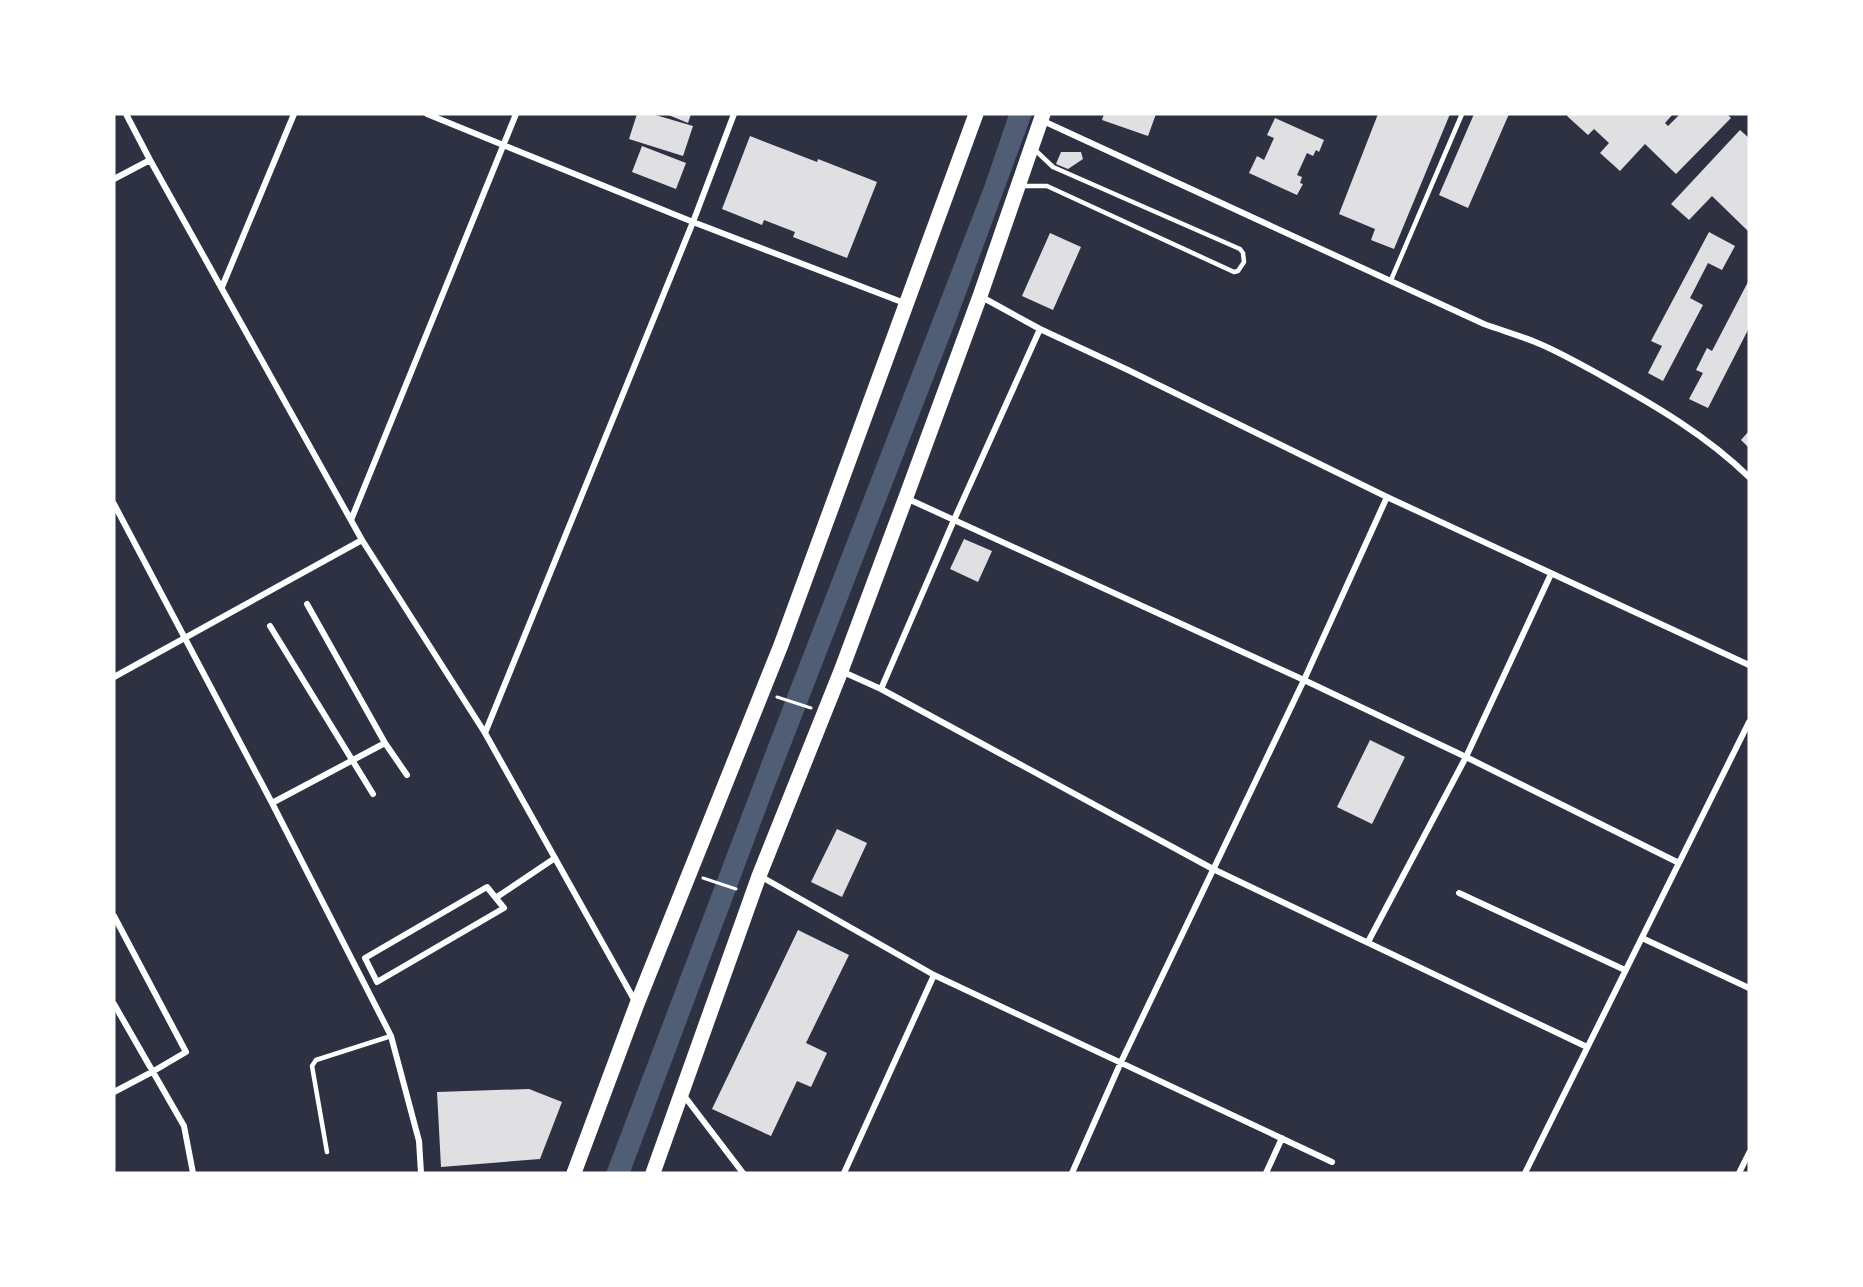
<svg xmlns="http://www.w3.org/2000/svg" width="1863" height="1287" viewBox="0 0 1863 1287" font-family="Jost,sans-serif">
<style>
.water{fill:#4f5d75}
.building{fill:#e0e0e3}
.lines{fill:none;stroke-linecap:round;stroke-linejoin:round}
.path{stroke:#fff;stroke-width:3}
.service{stroke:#fff;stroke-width:4.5}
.minor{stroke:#fff;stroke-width:6}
.primary{stroke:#fff;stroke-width:15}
</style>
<rect width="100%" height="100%" fill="#2d3142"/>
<path class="water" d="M 1009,114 L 1032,114 L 957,318 L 773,791 L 630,1173 L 606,1173 L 772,735 L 984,187 Z"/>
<path class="building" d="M 637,114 L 652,114 L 693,126 L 683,156 L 629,139 Z
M 666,114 L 691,114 L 688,123 Z
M 1104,114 L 1156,114 L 1148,136 L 1102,120 Z
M 1378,114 L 1450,114 L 1394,249 L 1371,240 L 1375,229 L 1339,214 Z
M 1474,114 L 1509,114 L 1468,208 L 1439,195 Z
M 1569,114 L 1673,114 L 1665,123 L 1668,126 L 1680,114 L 1727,114 L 1731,118 L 1676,174 L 1645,144 L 1620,171 L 1600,153 L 1609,143 L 1594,129 L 1588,135 L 1567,116 Z
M 1275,118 L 1324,140 L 1319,152 L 1316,150 L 1313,156 L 1307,153 L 1297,175 L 1302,177 L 1300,183 L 1303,184 L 1297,195 L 1249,173 L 1257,156 L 1264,160 L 1274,138 L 1267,135 Z
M 1740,130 L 1749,138 L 1749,232 L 1712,196 L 1689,220 L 1671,204 Z
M 750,136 L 817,162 L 818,159 L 877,182 L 847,258 L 793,237 L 795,232 L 764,220 L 762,225 L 722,209 Z
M 642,146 L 686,163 L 676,189 L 632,172 Z
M 1061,152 L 1081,152 L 1083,159 L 1068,169 L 1056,164 Z
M 1709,232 L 1735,246 L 1722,270 L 1708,263 L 1690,298 L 1703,305 L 1663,381 L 1648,373 L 1662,346 L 1651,341 Z
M 1050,233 L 1081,247 L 1053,310 L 1022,296 Z
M 1749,280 L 1749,328 L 1708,408 L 1689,399 L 1703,373 L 1696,370 L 1707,348 L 1712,351 Z
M 1749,431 L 1749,448 L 1741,440 Z
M 964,539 L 992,551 L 978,582 L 950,569 Z
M 1370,740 L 1405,757 L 1372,824 L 1337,807 Z
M 837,829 L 867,843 L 842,897 L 811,882 Z
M 798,930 L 849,955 L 806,1043 L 827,1053 L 811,1087 L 797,1081 L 771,1136 L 712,1109 Z
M 529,1089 L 562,1102 L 540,1159 L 441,1167 L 437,1092 Z"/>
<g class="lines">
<path class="path" d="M 777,697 L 811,708
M 703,878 L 736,889"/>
<path class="service" d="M 1020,186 L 1047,186 L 1234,272 L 1238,271 L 1244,262 L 1243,253 L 1240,249 L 1053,167 L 1034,149
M 1391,280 L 1462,114
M 327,1152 L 312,1066 L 316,1060 L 391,1036"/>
<path class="minor" d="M 126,114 L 150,160 L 362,540 L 485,733 L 636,1003
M 427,114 L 693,222 L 907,304
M 1041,120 L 1484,324 C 1503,331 1522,336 1540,344 C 1561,353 1582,365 1602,376 C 1654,405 1706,435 1749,477
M 114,179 L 150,160
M 222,287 L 294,114
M 980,296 L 1040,329 L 1128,370 L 1387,497 L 1749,665
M 906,498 L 1304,680 L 1466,757 L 1679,863
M 114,504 L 272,803 L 391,1036 L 419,1141 L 421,1173
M 351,520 L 516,114
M 307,604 L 385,743 L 407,775
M 270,626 L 373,794
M 841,671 L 881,689 L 1213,869 L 1587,1047
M 114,677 L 362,540
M 881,689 L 954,520 L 1040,329
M 485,733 L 693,222 L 734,114
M 272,803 L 385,743
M 760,876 L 934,975 L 1332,1162
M 487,887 L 504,908 L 377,982 L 365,958 Z
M 1459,893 L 1625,970
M 497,897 L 555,858
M 114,916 L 186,1052 L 152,1072 L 114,1092
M 1642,938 L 1749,988
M 1368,942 L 1466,757 L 1551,574
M 114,1004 L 184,1126 L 193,1173
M 682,1093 L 743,1173
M 844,1173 L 934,975
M 1072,1173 L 1121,1062 L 1304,680 L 1387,497
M 1266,1173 L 1282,1138
M 1525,1173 L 1749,722
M 1739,1173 L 1749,1153"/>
<path class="primary" d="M 574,1173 L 637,1004 L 781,645 L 976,114
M 653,1173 L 759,876 L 841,671 L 906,497 L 980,296 L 1043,114"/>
</g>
<rect width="1863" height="1287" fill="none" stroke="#ffffff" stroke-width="231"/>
</svg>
